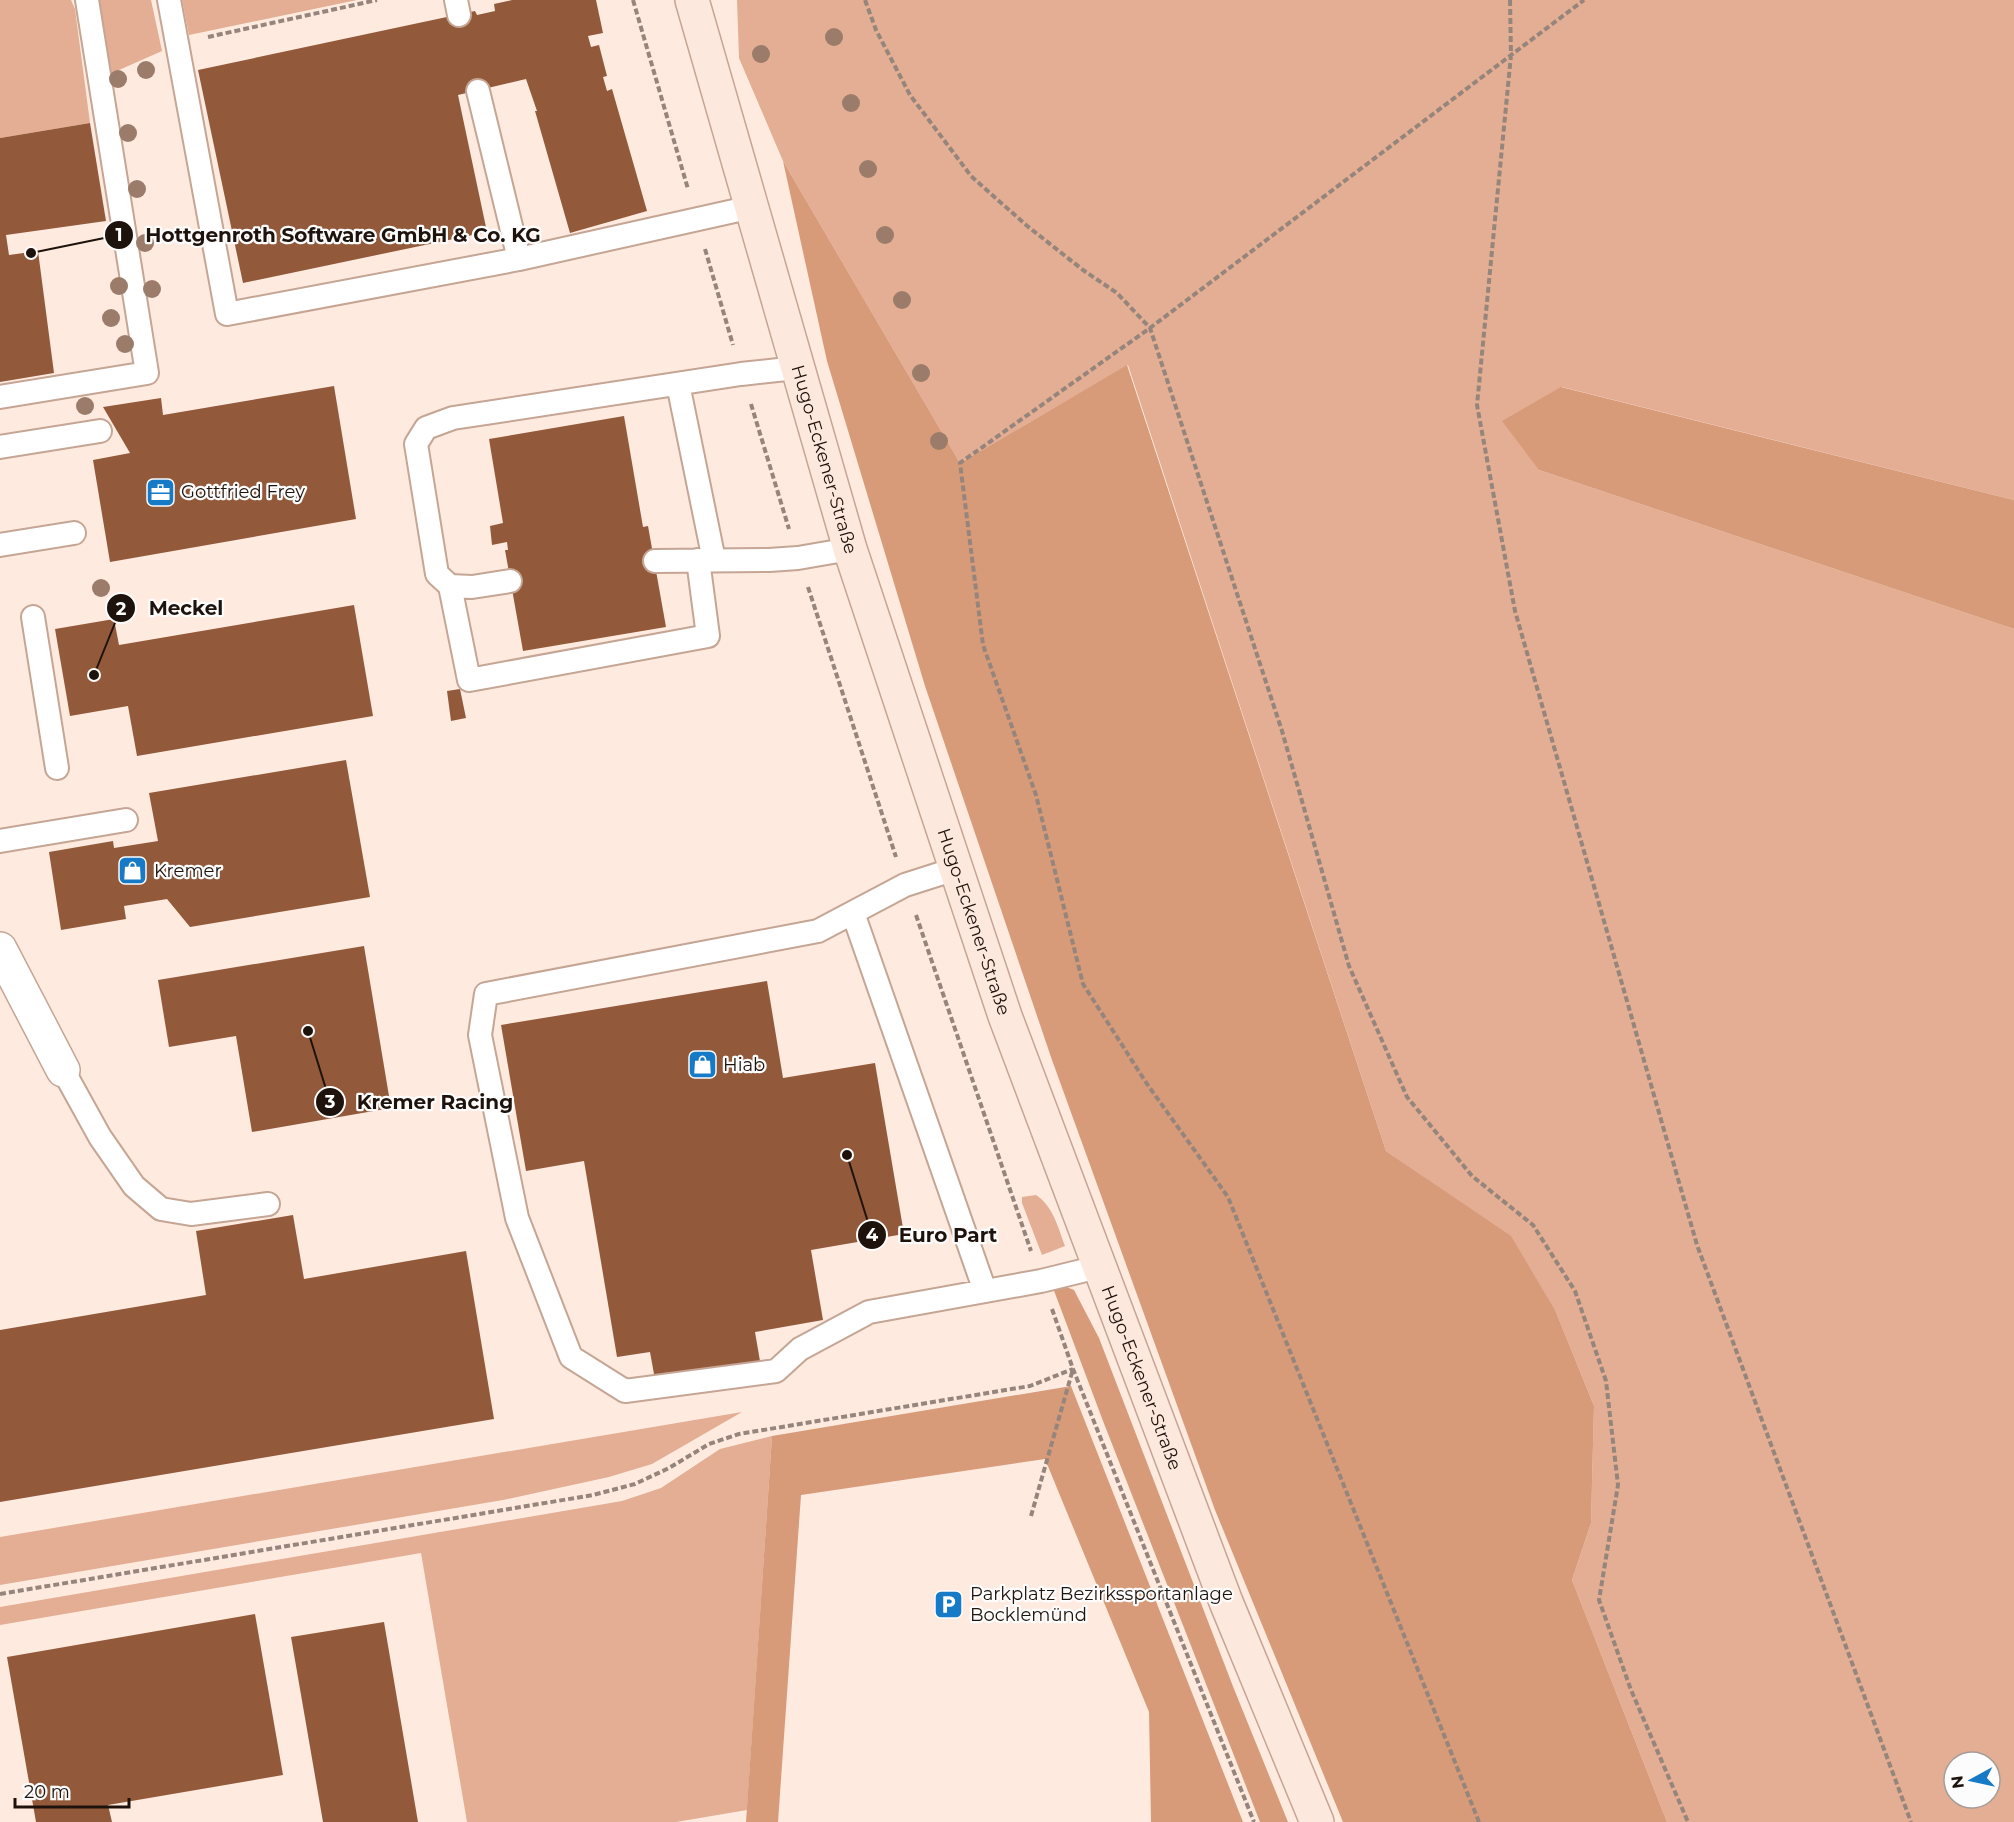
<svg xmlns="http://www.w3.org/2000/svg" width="2014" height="1822" viewBox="0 0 2014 1822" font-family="Montserrat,sans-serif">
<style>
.green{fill:#e3ae93;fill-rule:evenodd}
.forest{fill:#d89b7a}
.building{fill:#925a3b}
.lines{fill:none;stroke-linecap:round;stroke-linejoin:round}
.lane-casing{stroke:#c5a594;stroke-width:26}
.street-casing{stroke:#c5a594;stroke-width:36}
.secondary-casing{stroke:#c5a594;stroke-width:36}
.path{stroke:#95857c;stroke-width:4;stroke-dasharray:6 3;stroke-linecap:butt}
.lane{stroke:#fff;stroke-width:22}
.street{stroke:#fff;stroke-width:33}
.secondary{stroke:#fde8dd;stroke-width:33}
.tree{fill:#9b7c6a}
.labels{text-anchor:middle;stroke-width:4.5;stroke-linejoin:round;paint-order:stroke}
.street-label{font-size:18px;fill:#1e120c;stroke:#fcfcfc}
.poi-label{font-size:18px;fill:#1e120c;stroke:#fcfcfc;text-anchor:start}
.leader{fill:none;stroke:#1e120c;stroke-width:2}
.callout-dot{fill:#1e120c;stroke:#fcfcfc;stroke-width:2}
.mark-label{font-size:18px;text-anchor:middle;font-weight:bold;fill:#fff}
.callout-label{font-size:20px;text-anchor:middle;font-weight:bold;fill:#1e120c;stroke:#fcfcfc;stroke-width:4.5;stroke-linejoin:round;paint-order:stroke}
</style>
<rect width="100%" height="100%" fill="#ffeadf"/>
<path class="green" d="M 0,0 L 71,0 L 75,9 L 90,123 L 0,138 Z
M 99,0 L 151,0 L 162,51 L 110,74 L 98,6 Z
M 182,0 L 357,0 L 189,35 Z
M 737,0 L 2014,0 L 2014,500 L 1562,387 L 1539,470 L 2014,629 L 2014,1822 L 1667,1822 L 1572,1580 L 1591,1523 L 1594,1406 L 1556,1312 L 1437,1186 L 1386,1151 L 1128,365 L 960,463 L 783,161 L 739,58 ZM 1954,1762 L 1990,1762 L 1990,1798 L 1954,1798 Z
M 1036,1195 C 1053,1206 1058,1227 1065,1246 L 1042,1255 L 1022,1203 L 1022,1197 Z
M 742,1412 L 652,1464 L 609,1477 L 503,1500 L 0,1585 L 0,1537 Z
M 772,1436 L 747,1810 L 676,1822 L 467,1822 L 421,1553 L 0,1625 L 0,1607 L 622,1501 L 661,1488 L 720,1449 Z"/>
<path class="forest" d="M 783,161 L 960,463 L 1127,365 L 1386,1151 L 1511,1236 L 1556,1312 L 1594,1406 L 1591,1523 L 1572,1580 L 1667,1822 L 1343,1822 L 1215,1510 L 1052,1060 L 925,686 L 827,361 Z
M 1561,387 L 2014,500 L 2014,629 L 1539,470 L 1502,421 Z
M 1064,1286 L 1074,1290 L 1099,1338 L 1234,1689 L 1288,1822 L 1260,1822 L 1103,1421 L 1053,1288 Z
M 1071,1386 L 1243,1822 L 1151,1822 L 1149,1712 L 1045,1459 L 801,1495 L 778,1822 L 746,1822 L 772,1436 Z"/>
<path class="building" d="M 512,0 L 596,0 L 603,33 L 588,36 L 591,47 L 599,45 L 607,76 L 603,77 L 607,91 L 612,89 L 647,211 L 570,233 L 535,111 L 537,111 L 526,79 L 458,95 L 487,232 L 243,283 L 198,70 L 475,11 L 477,15 L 495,11 L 494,4 Z
M 90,123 L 106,221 L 6,235 L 9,255 L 38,251 L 54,373 L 0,382 L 0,138 Z
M 334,386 L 356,519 L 110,562 L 93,460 L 130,453 L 103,407 L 161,398 L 163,415 Z
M 624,416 L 643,527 L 648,526 L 666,627 L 523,651 L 505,550 L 508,550 L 507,542 L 492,545 L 490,526 L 503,523 L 489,439 Z
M 354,605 L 373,716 L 137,756 L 128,706 L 70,716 L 55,629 L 114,619 L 119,645 Z
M 460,689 L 466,718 L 451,721 L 447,691 Z
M 346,760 L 370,897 L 190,927 L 167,899 L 124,906 L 126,919 L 61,930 L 49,852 L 113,841 L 114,848 L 158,841 L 149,793 Z
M 364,946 L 391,1108 L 252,1132 L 236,1036 L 169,1047 L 158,980 Z
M 767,981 L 783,1078 L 875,1063 L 904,1234 L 811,1250 L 823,1320 L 755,1332 L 761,1367 L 656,1385 L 650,1352 L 617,1357 L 584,1161 L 526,1171 L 501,1025 Z
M 293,1215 L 304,1279 L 466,1251 L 494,1419 L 0,1502 L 0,1330 L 206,1295 L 196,1231 Z
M 255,1614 L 283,1775 L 108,1805 L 112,1822 L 36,1822 L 7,1657 Z
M 384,1622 L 418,1822 L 323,1822 L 291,1637 Z"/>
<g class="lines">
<defs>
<path id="lane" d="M 169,0 L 227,314 L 519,259 L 478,91
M 456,0 L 459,15
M 519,259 L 752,207
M 678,384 L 714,560
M 0,397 L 147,373 L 87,0
M 0,447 L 100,431
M 0,545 L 74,533
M 655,561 L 769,560 L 798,558 L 850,549
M 510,581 L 472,587 L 450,586 L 437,574 L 416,444 L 426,428 L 453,418 L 741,374 L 796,368
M 450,586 L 469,680 L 708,636 L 698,560
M 33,617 L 57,768
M 0,841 L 126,820
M 955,869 L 905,885 L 818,931 L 486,994 L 480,1035 L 517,1218 L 571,1357 L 625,1391 L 776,1371 L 800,1349 L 869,1312 L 1041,1281 L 1098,1267
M 853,913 L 985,1291
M 63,1070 L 100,1137 L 134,1186 L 161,1209 L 191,1214 L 268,1204"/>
<path id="street" d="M 0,949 L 63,1070"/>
<g id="secondary">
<path id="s1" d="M 692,0 L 850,549 L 1005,1016 L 1226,1602 L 1317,1822"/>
</g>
</defs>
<use href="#lane" class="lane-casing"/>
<use href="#street" class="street-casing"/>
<use href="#secondary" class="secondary-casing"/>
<path class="path" d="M 633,0 L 688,189
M 865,0 L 876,30 L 910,95 L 971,176 L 1026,225 L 1083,270 L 1117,293 L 1150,328 L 1282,731 L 1349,966 L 1407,1097 L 1472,1176 L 1533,1225 L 1575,1291 L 1606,1381 L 1618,1485 L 1599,1600 L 1631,1690 L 1688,1822
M 1510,0 L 1511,55 L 1477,405 L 1515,611 L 1697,1245 L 1911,1822
M 208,37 L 377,0
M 705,249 L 733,345
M 751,404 L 789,529
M 808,587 L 896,857
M 916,915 L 1031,1251
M 1052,1309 L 1073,1369 L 1254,1822
M 1031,1516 L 1073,1369
M 0,1594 L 593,1495 L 635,1484 L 669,1468 L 709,1444 L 739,1434 L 1030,1386 L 1073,1369
M 1479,1822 L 1228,1197 L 1147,1084 L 1083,984 L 1036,795 L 983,645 L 960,463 L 1150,328 L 1584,0"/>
<use href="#lane" class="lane"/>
<use href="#street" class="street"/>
<use href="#secondary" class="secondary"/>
</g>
<g class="tree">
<circle cx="834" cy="37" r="9"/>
<circle cx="761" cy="54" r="9"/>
<circle cx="146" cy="70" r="9"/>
<circle cx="118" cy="79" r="9"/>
<circle cx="851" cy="103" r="9"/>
<circle cx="128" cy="133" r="9"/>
<circle cx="868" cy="169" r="9"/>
<circle cx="137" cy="189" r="9"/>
<circle cx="885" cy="235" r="9"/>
<circle cx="145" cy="243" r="9"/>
<circle cx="119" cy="286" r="9"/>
<circle cx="152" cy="289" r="9"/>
<circle cx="902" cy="300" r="9"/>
<circle cx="111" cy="318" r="9"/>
<circle cx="125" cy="344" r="9"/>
<circle cx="921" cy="373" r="9"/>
<circle cx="85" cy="406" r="9"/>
<circle cx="939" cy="441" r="9"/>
<circle cx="101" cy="588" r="9"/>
</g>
<defs>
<symbol id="office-square" viewBox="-11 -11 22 22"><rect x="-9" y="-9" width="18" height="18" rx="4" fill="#177ac6" stroke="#fcfcfc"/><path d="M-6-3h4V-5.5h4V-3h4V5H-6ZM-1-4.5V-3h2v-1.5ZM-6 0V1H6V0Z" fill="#fff"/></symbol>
<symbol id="shop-square" viewBox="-11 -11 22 22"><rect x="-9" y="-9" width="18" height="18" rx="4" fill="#177ac6" stroke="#fcfcfc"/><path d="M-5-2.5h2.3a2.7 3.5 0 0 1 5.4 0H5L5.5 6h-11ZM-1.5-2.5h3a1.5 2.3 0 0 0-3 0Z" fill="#fff"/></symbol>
<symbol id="parking-square" viewBox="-11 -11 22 22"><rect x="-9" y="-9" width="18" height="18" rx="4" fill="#177ac6" stroke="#fcfcfc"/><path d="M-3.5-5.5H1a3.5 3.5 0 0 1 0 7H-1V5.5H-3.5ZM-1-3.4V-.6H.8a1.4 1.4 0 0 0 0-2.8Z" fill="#fff"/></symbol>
</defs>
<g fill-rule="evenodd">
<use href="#office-square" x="144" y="476" width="33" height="33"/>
<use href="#shop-square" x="116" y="854" width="33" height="33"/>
<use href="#shop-square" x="686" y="1048" width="33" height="33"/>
<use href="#parking-square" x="932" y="1588" width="33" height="33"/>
</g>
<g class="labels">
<g class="street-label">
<text dy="6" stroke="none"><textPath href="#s1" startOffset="478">Hugo-Eckener-Straße</textPath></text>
<text dy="6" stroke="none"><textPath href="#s1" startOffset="964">Hugo-Eckener-Straße</textPath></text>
<text dy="6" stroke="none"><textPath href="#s1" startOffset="1450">Hugo-Eckener-Straße</textPath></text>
</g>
<g class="poi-label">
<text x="181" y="498">Gottfried Frey</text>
<text x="154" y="877">Kremer</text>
<text x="723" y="1071">Hiab</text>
<text x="970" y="1600">Parkplatz Bezirkssportanlage<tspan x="970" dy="21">Bocklemünd</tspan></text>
</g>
</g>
<path class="leader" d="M31 253L119 235M94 675L121 608M308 1031L330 1102M847 1155L872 1235"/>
<g class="callout-dot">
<circle cx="31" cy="253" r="6"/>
<circle cx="94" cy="675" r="6"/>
<circle cx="308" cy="1031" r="6"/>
<circle cx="847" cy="1155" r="6"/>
<circle cx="119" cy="235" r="15"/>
<circle cx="121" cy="608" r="15"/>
<circle cx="330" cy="1102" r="15"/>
<circle cx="872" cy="1235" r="15"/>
</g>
<g class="mark-label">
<text x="119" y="241">1</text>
<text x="121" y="615">2</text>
<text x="330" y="1108">3</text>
<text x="872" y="1241">4</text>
</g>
<g class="callout-label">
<text x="343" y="242">Hottgenroth Software GmbH &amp; Co. KG</text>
<text x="186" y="615">Meckel</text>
<text x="435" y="1109">Kremer Racing</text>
<text x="948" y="1242">Euro Part</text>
</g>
<g transform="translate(1972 1780) rotate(262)"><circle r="28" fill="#fcfcfc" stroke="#a39e9c" stroke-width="1.5"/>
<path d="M0-4.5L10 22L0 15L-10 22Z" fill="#177ac6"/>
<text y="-9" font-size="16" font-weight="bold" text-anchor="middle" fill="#1e120c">N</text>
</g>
<path d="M15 1798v9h114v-9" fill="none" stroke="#1e120c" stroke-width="3"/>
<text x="24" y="1798" font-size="18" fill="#1e120c" stroke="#fcfcfc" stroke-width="4.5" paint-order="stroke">20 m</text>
</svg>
